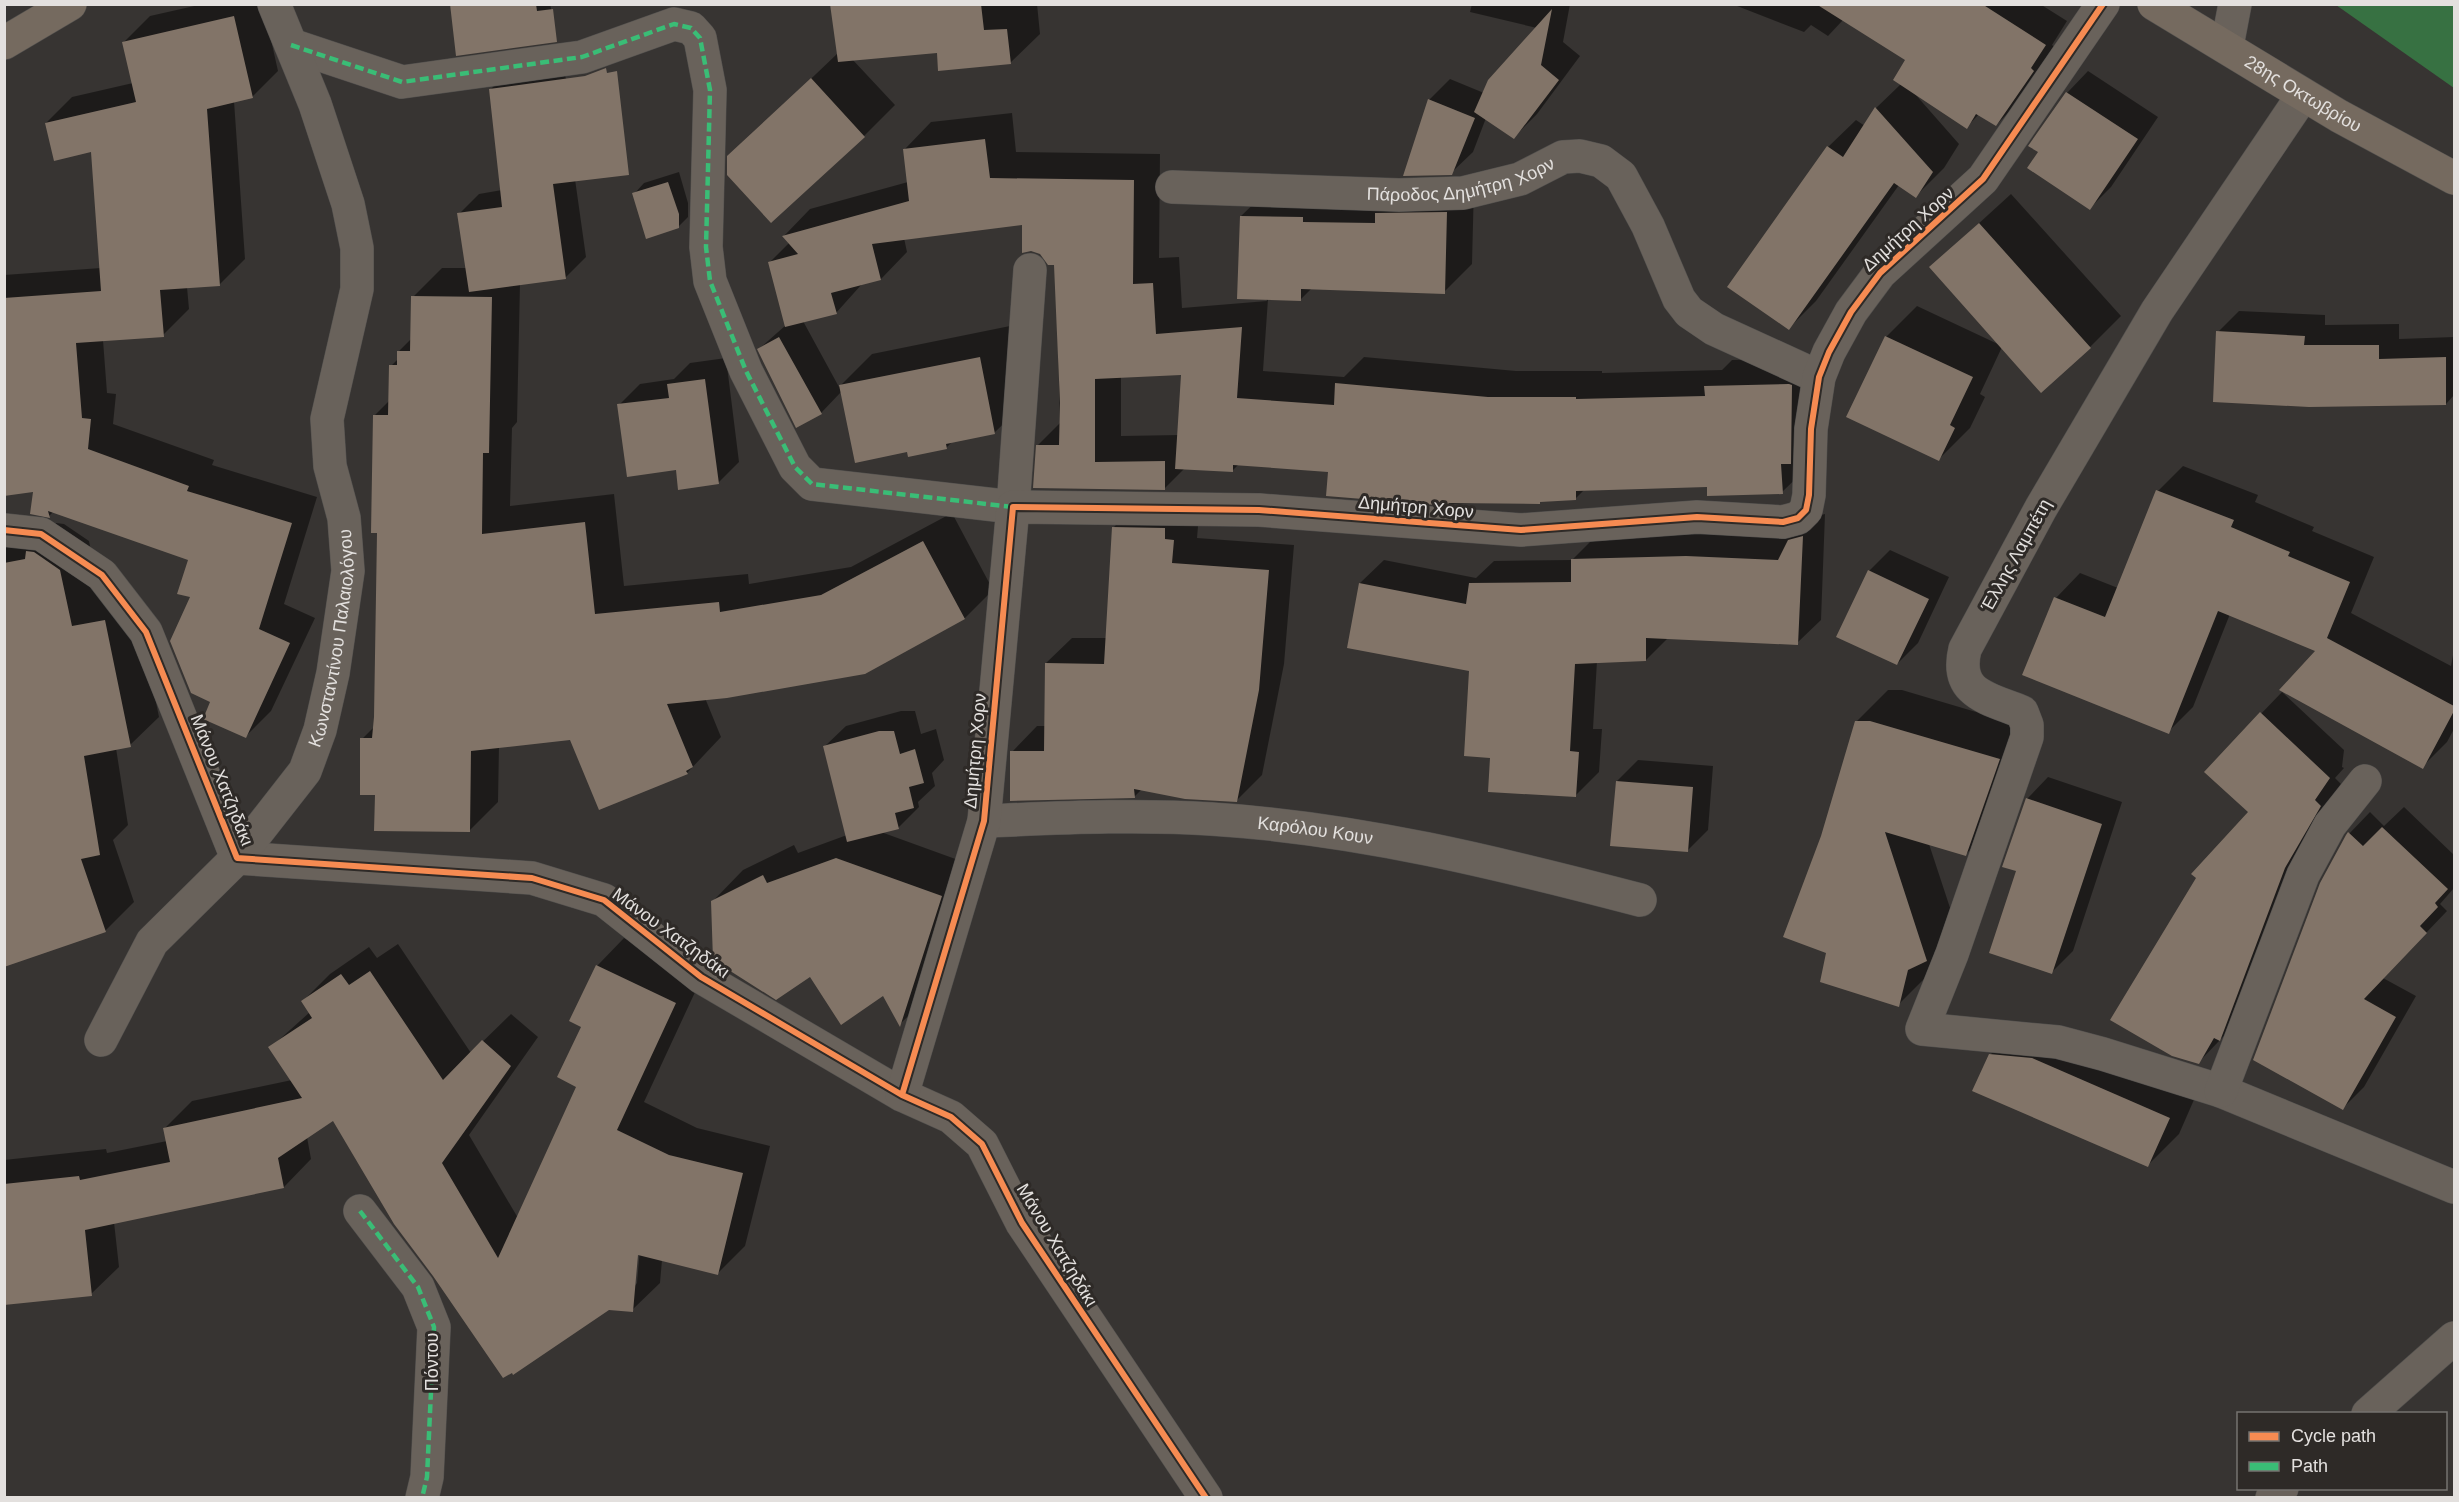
<svg xmlns="http://www.w3.org/2000/svg" width="2459" height="1502" viewBox="0 0 2459 1502" font-family="Helvetica,sans-serif">
<style>
.forest{fill:#377142}
.shadow{fill:#0007;fill-rule:evenodd}
.building{fill:#827468}
.lines{fill:none;stroke-linecap:round;stroke-linejoin:round}
.minor-casing{stroke:#52504e;stroke-width:34}
.major-casing{stroke:#52504e;stroke-width:34}
.minor{stroke:#69625b;stroke-width:33}
.major{stroke:#756a5f;stroke-width:33}
.quiet{stroke:#3abd76;stroke-width:4.5;stroke-dasharray:9 4.5;stroke-linecap:butt}
.cycleway-casing{stroke:#2e2a27;stroke-width:10}
.cycleway{stroke:#f68b52;stroke-width:6}
.labels{text-anchor:middle;stroke-width:6;stroke-linejoin:round;paint-order:stroke}
.street-label{font-size:18px;fill:#e3e0de;stroke:#2e2a27}
</style>
<rect width="100%" height="100%" fill="#373432"/>
<path class="forest" d="M 2336,5 L 2454,5 L 2454,88 Z"/>
<path class="shadow" d="M 203,4 L 263,4 L 278,71 L 252,97 L 234,101 L 245,259 L 219,285 L 187,287 L 189,309 L 163,335 L 103,340 L 107,393 L 116,394 L 113,424 L 214,460 L 212,465 L 317,497 L 284,604 L 315,618 L 271,711 L 245,737 L 212,702 L 192,597 L 189,559 L 54,511 L 49,516 L 34,491 L 4,495 L 4,275 L 101,268 L 92,151 L 46,123 L 72,97 L 133,83 L 124,42 L 150,16 Z
M 451,4 L 550,4 L 554,22 Z
M 832,4 L 1037,4 L 1040,34 L 1010,63 L 938,51 L 852,59 L 895,105 L 864,136 L 729,157 L 838,53 Z
M 1472,4 L 1570,4 L 1563,42 L 1580,56 L 1537,114 L 1514,137 L 1486,118 L 1473,152 L 1451,173 L 1429,100 L 1450,79 L 1484,93 L 1537,28 L 1470,12 Z
M 1732,4 L 2040,4 L 2067,21 L 2052,45 L 2056,48 L 2019,102 L 1996,125 L 1979,114 L 1967,127 L 1915,94 L 1959,144 L 1944,168 L 1916,196 L 1899,185 L 1816,301 L 1789,328 L 1729,287 L 1828,147 L 1856,120 L 1865,126 L 1876,108 L 1901,84 L 1907,60 L 1843,20 L 1828,36 L 1811,25 L 1804,32 Z
M 562,62 L 585,161 L 574,172 L 586,257 L 566,277 L 520,284 L 517,422 L 512,428 L 510,506 L 614,494 L 624,586 L 748,574 L 749,584 L 851,567 L 952,513 L 993,590 L 965,618 L 705,698 L 721,737 L 687,773 L 571,738 L 499,746 L 498,802 L 469,831 L 376,793 L 362,739 L 375,726 L 378,532 L 374,416 L 390,400 L 391,366 L 398,359 L 398,352 L 412,338 L 413,297 L 442,268 L 467,268 L 459,214 L 479,194 L 502,190 L 491,89 L 511,69 Z
M 2088,71 L 2158,117 L 2111,187 L 2090,208 L 2040,151 L 2030,146 L 2067,93 Z
M 1012,113 L 1016,152 L 1160,154 L 1159,258 L 1179,257 L 1182,308 L 1267,301 L 1241,216 L 1269,189 L 1474,185 L 1472,264 L 1444,292 L 1312,288 L 1300,300 L 1268,299 L 1263,371 L 1344,377 L 1364,357 L 1516,371 L 1602,371 L 1602,373 L 1722,370 L 1732,360 L 1816,358 L 1809,466 L 1782,492 L 1708,485 L 1585,489 L 1575,499 L 1448,504 L 1330,470 L 1239,464 L 1232,471 L 1185,468 L 1164,489 L 1038,445 L 1060,423 L 1056,263 L 1024,223 L 904,238 L 907,252 L 881,279 L 862,284 L 836,313 L 803,321 L 839,387 L 872,354 L 1010,326 L 1026,402 L 994,433 L 953,441 L 946,448 L 908,450 L 842,391 L 821,413 L 759,349 L 786,325 L 770,262 L 790,242 L 784,236 L 810,209 L 908,182 L 905,149 L 931,122 ZM 1182,373 L 1179,435 L 1121,436 L 1121,376 Z
M 679,172 L 688,203 L 688,217 L 678,227 L 634,194 L 644,183 Z
M 2011,194 L 2121,316 L 2090,347 L 2002,347 L 1980,394 L 1985,397 L 1970,428 L 1939,459 L 1886,337 L 1917,306 L 2000,345 L 1931,267 Z
M 2239,311 L 2325,315 L 2325,325 L 2399,324 L 2399,339 L 2454,337 L 2454,395 L 2446,404 L 2218,332 Z
M 726,358 L 739,462 L 718,483 L 678,469 L 619,405 L 640,384 L 674,379 L 690,363 Z
M 2183,466 L 2258,495 L 2255,502 L 2314,527 L 2312,531 L 2374,557 L 2351,613 L 2451,666 L 2454,650 L 2454,729 L 2447,742 L 2422,767 L 2318,651 L 2230,614 L 2193,707 L 2168,732 L 2056,598 L 2080,573 L 2118,588 L 2158,491 Z
M 1139,502 L 1199,515 L 1197,538 L 1294,545 L 1284,664 L 1262,775 L 1236,801 L 1142,789 L 1135,796 L 1012,752 L 1037,726 L 1046,726 L 1046,663 L 1072,638 L 1107,638 L 1113,528 Z
M 1825,514 L 1821,620 L 1797,643 L 1668,638 L 1646,660 L 1597,661 L 1593,729 L 1602,729 L 1599,772 L 1575,796 L 1491,756 L 1471,670 L 1348,646 L 1360,583 L 1384,560 L 1476,578 L 1494,561 L 1572,560 L 1596,536 L 1710,534 L 1793,537 L 1813,517 Z
M 56,523 L 64,524 L 89,541 L 100,598 L 134,592 L 159,717 L 130,745 L 116,748 L 128,825 L 113,840 L 134,902 L 105,931 L 4,787 L 4,549 L 15,538 L 48,532 Z
M 1890,550 L 1949,577 L 1918,643 L 1897,664 L 1869,571 Z
M 1888,690 L 1902,690 L 2030,728 L 1997,823 L 1966,854 L 1929,844 L 1957,929 L 1935,951 L 1929,974 L 1898,1005 L 1827,952 L 1822,837 L 1856,722 Z
M 2282,692 L 2344,750 L 2342,767 L 2344,768 L 2335,778 L 2341,784 L 2306,846 L 2240,1019 L 2198,1063 L 2250,811 L 2206,771 Z
M 901,711 L 915,711 L 921,734 L 936,729 L 944,760 L 932,773 L 935,786 L 918,802 L 919,807 L 898,828 L 881,832 L 972,865 L 931,994 L 900,1024 L 884,993 L 810,975 L 712,902 L 743,870 L 794,845 L 798,853 L 847,835 L 824,747 L 846,726 Z
M 1638,760 L 1713,766 L 1708,830 L 1687,851 L 1617,781 Z
M 2048,777 L 2122,802 L 2073,951 L 2052,972 L 2018,870 L 2027,799 Z
M 2404,807 L 2454,855 L 2454,888 L 2440,904 L 2447,911 L 2383,978 L 2416,996 L 2364,1087 L 2343,1108 L 2347,836 L 2370,812 L 2384,826 Z
M 624,938 L 703,975 L 644,1102 L 697,1128 L 770,1146 L 745,1246 L 718,1273 L 662,1260 L 660,1283 L 632,1310 L 608,1308 L 512,1371 L 334,1119 L 307,1137 L 311,1159 L 284,1187 L 114,1222 L 119,1267 L 91,1294 L 4,1304 L 4,1160 L 106,1149 L 107,1153 L 167,1141 L 165,1128 L 192,1101 L 292,1080 L 270,1048 L 310,1012 L 303,1001 L 330,974 L 369,947 L 377,958 L 398,944 L 471,1053 L 511,1014 L 538,1037 L 469,1135 L 518,1218 L 578,1086 L 583,1026 L 597,966 ZM 637,1248 L 640,1248 L 637,1283 L 634,1287 Z
M 2021,1024 L 2200,1086 L 2179,1134 L 2148,1165 L 1990,1055 Z"/>
<path class="building" d="M 450,4 L 536,4 L 537,11 L 553,9 L 557,42 L 456,56 Z
M 830,4 L 981,4 L 984,30 L 1007,29 L 1011,64 L 938,71 L 937,53 L 838,62 Z
M 1816,4 L 1982,4 L 2046,45 L 2031,68 L 2034,71 L 1996,126 L 1976,114 L 1967,129 L 1893,80 L 1905,60 Z
M 1552,9 L 1541,65 L 1559,80 L 1514,139 L 1474,112 L 1488,80 Z
M 234,16 L 253,98 L 207,109 L 220,286 L 160,290 L 164,337 L 76,343 L 82,418 L 91,419 L 88,449 L 189,486 L 187,491 L 292,523 L 259,629 L 290,643 L 246,738 L 203,719 L 210,702 L 191,693 L 170,641 L 190,597 L 177,594 L 188,560 L 48,511 L 50,518 L 30,514 L 33,492 L 4,496 L 4,298 L 101,291 L 91,152 L 54,161 L 45,123 L 136,102 L 122,42 Z
M 606,68 L 607,73 L 617,71 L 629,175 L 553,184 L 566,279 L 469,292 L 457,213 L 502,207 L 489,89 L 585,76 Z
M 811,78 L 865,137 L 771,223 L 727,175 L 727,156 Z
M 2066,92 L 2138,139 L 2090,210 L 2027,168 L 2038,152 L 2028,146 Z
M 1428,99 L 1475,118 L 1452,175 L 1403,176 Z
M 1875,107 L 1933,172 L 1916,198 L 1894,183 L 1789,330 L 1727,287 L 1827,146 L 1843,157 Z
M 985,139 L 990,178 L 1134,180 L 1133,284 L 1153,283 L 1156,334 L 1242,327 L 1237,398 L 1334,405 L 1335,383 L 1488,397 L 1576,397 L 1576,399 L 1705,396 L 1704,386 L 1789,384 L 1792,385 L 1791,464 L 1781,464 L 1783,494 L 1707,496 L 1707,487 L 1576,491 L 1576,500 L 1540,502 L 1540,504 L 1449,503 L 1449,506 L 1326,496 L 1328,472 L 1233,465 L 1233,472 L 1175,469 L 1181,375 L 1095,379 L 1095,462 L 1165,461 L 1165,490 L 1033,488 L 1036,445 L 1059,445 L 1060,403 L 1054,265 L 1048,265 L 1040,254 L 1031,251 L 1022,253 L 1022,225 L 872,244 L 881,280 L 831,293 L 837,314 L 785,327 L 768,262 L 798,254 L 782,236 L 909,201 L 903,149 Z
M 668,182 L 679,214 L 679,228 L 646,239 L 632,193 Z
M 1447,212 L 1445,294 L 1301,289 L 1301,301 L 1237,299 L 1240,216 L 1303,217 L 1303,222 L 1375,223 L 1375,213 Z
M 1979,223 L 2091,348 L 2041,393 L 1929,267 Z
M 411,296 L 492,297 L 489,453 L 483,453 L 482,534 L 585,522 L 595,614 L 719,602 L 720,612 L 821,595 L 923,541 L 965,619 L 865,674 L 727,698 L 667,704 L 693,767 L 686,771 L 688,774 L 599,810 L 570,740 L 471,751 L 470,832 L 374,831 L 375,795 L 360,795 L 360,738 L 372,738 L 374,717 L 377,533 L 371,533 L 373,415 L 388,415 L 389,365 L 397,365 L 397,351 L 410,351 Z
M 2216,331 L 2305,336 L 2304,345 L 2379,345 L 2379,359 L 2446,357 L 2446,405 L 2309,407 L 2213,402 Z
M 1885,336 L 1973,377 L 1950,425 L 1955,428 L 1939,461 L 1846,417 Z
M 779,337 L 822,414 L 796,428 L 757,349 Z
M 980,357 L 995,434 L 946,444 L 947,449 L 908,457 L 907,452 L 855,463 L 839,385 Z
M 705,379 L 719,484 L 678,490 L 676,470 L 627,477 L 617,404 L 669,398 L 667,384 Z
M 2156,490 L 2234,520 L 2231,527 L 2290,552 L 2288,556 L 2350,582 L 2327,638 L 2454,706 L 2454,711 L 2423,769 L 2279,690 L 2315,651 L 2218,611 L 2169,734 L 2022,675 L 2054,597 L 2105,617 Z
M 1112,527 L 1165,528 L 1165,539 L 1174,540 L 1172,563 L 1269,570 L 1259,690 L 1237,802 L 1185,799 L 1134,789 L 1135,798 L 1010,801 L 1010,751 L 1044,751 L 1045,663 L 1104,664 Z
M 1803,536 L 1798,645 L 1646,638 L 1646,661 L 1575,664 L 1570,751 L 1579,752 L 1576,797 L 1488,792 L 1490,758 L 1464,756 L 1469,671 L 1347,648 L 1359,583 L 1466,604 L 1469,583 L 1571,582 L 1571,559 L 1686,556 L 1778,560 L 1788,540 Z
M 26,551 L 34,552 L 60,570 L 72,626 L 105,620 L 131,747 L 84,756 L 100,855 L 81,859 L 106,932 L 4,967 L 4,563 L 25,559 Z
M 1868,570 L 1929,599 L 1897,665 L 1836,637 Z
M 2260,712 L 2330,778 L 2315,800 L 2321,806 L 2285,868 L 2220,1041 L 2214,1038 L 2199,1064 L 2172,1056 L 2110,1020 L 2196,878 L 2191,874 L 2248,812 L 2204,772 Z
M 1855,721 L 1870,721 L 2000,759 L 1966,856 L 1885,832 L 1927,961 L 1908,970 L 1899,1007 L 1820,982 L 1826,953 L 1783,937 L 1821,836 Z
M 879,731 L 894,731 L 900,754 L 915,749 L 924,783 L 909,787 L 914,808 L 895,813 L 899,829 L 847,842 L 823,746 Z
M 1616,781 L 1693,787 L 1688,852 L 1610,846 Z
M 2026,798 L 2102,824 L 2052,974 L 1989,953 L 2016,871 L 2002,867 Z
M 2382,827 L 2448,889 L 2435,903 L 2438,907 L 2420,926 L 2427,933 L 2364,999 L 2396,1017 L 2343,1110 L 2253,1060 L 2320,883 L 2346,835 L 2348,832 L 2363,846 Z
M 836,858 L 942,896 L 900,1027 L 883,996 L 841,1025 L 810,977 L 776,1000 L 713,960 L 711,901 L 763,875 L 767,883 Z
M 596,965 L 676,1003 L 617,1130 L 669,1155 L 743,1173 L 718,1275 L 638,1255 L 633,1312 L 609,1310 L 513,1375 L 512,1373 L 503,1378 L 433,1276 L 394,1224 L 333,1121 L 278,1158 L 284,1188 L 85,1230 L 92,1296 L 4,1305 L 4,1184 L 79,1176 L 80,1180 L 170,1162 L 163,1128 L 302,1098 L 268,1047 L 312,1018 L 301,1001 L 341,974 L 349,985 L 370,971 L 443,1080 L 482,1040 L 511,1066 L 442,1163 L 498,1258 L 576,1087 L 557,1077 L 581,1027 L 569,1021 Z
M 1989,1054 L 2032,1058 L 2170,1118 L 2148,1167 L 1972,1091 Z"/>
<g class="lines">
<defs>
<g id="minor">
<path d="M 291,45 L 402,82 L 582,57 L 674,24 L 691,28 L 700,38 L 710,90 L 706,247 L 710,281 L 746,371 L 795,467 L 812,484 L 1013,507 L 1030,270"/>
<path d="M 2227,46 L 2235,4"/>
<path d="M 2303,95 L 2157,311 L 2041,508 L 1965,649 C 1954,694 1988,698 2022,712 L 2027,725 L 2027,737 L 1952,954 L 1922,1029 L 2058,1042 L 2103,1054 L 2221,1091 L 2454,1187"/>
<path id="s1" d="M 1172,187 L 1399,195 L 1463,193 L 1520,179 L 1563,157 L 1580,156 L 1601,161 L 1621,176 L 1648,226 L 1679,299 L 1689,312 L 1714,329 L 1819,377"/>
<path d="M 4,530 L 41,534 L 102,575 L 146,632 L 237,858 L 532,878 L 604,900 L 701,977 L 902,1095 L 951,1117 L 982,1144 L 1022,1223 L 1206,1498"/>
<path id="s2" d="M 984,821 C 1059,818 1136,814 1211,819 C 1357,828 1499,863 1640,900"/>
<path id="s3" d="M 101,1040 L 152,942 L 237,858 L 305,771 L 320,730 L 333,673 L 348,571 L 344,518 L 330,466 L 327,419 L 357,289 L 357,248 L 348,204 L 315,104 L 274,4"/>
<path d="M 2221,1091 L 2303,875 L 2330,825 L 2365,781"/>
<path d="M 902,1095 L 984,821 L 1013,507 L 1259,510 L 1521,530 L 1697,517 L 1783,522 L 1798,518 L 1806,510 L 1809,495 L 1811,429 L 1819,377 L 1829,352 L 1851,312 L 1880,273 L 1983,179 L 2103,4"/>
<path d="M 360,1211 L 418,1287 L 434,1327 L 427,1477 L 422,1498"/>
<path d="M 2368,1414 L 2454,1338"/>
<path d="M 2272,1498 L 2282,1488"/>
</g>
<g id="major">
<path id="s4" d="M 2154,4 L 2339,116 L 2454,178"/>
<path d="M 4,43 L 70,4"/>
</g>
</defs>
<use href="#minor" class="minor-casing"/>
<use href="#major" class="major-casing"/>
<use href="#minor" class="minor"/>
<use href="#major" class="major"/>
<path class="quiet" d="M 291,45 L 402,82 L 582,57 L 674,24 L 691,28 L 700,38 L 710,90 L 706,247 L 710,281 L 746,371 L 795,467 L 812,484 L 1013,507
M 360,1211 L 418,1287 L 434,1327 L 427,1477 L 422,1498"/>
<defs>
<path id="cycleway" d="M 4,530 L 41,534 L 102,575 L 146,632 L 237,858 L 532,878 L 604,900 L 701,977 L 902,1095 L 951,1117 L 982,1144 L 1022,1223 L 1206,1498
M 902,1095 L 984,821 L 1013,507 L 1259,510 L 1521,530 L 1697,517 L 1783,522 L 1798,518 L 1806,510 L 1809,495 L 1811,429 L 1819,377 L 1829,352 L 1851,312 L 1880,273 L 1983,179 L 2103,4"/>
</defs>
<use href="#cycleway" class="cycleway-casing"/>
<use href="#cycleway" class="cycleway"/>
</g>
<g class="labels">
<g class="street-label">
<text dy="6" stroke="none"><textPath href="#s4" startOffset="174">28ης Οκτωβρίου</textPath></text>
<text dy="6" stroke="none"><textPath href="#s1" startOffset="291">Πάροδος Δημήτρη Χορν</textPath></text>
<text transform="translate(1908 229) rotate(-42)" y="6">Δημήτρη Χορν</text>
<text transform="translate(1416 507) rotate(5)" y="6">Δημήτρη Χορν</text>
<text transform="translate(2016 555) rotate(-61)" y="6">Έλλης Λαμπέτη</text>
<text dy="6" stroke="none"><textPath href="#s3" startOffset="477">Κωνσταντίνου Παλαιολόγου</textPath></text>
<text transform="translate(975 751) rotate(-85)" y="6">Δημήτρη Χορν</text>
<text transform="translate(222 780) rotate(68)" y="6">Μάνου Χατζηδάκι</text>
<text dy="6" stroke="none"><textPath href="#s2" startOffset="332">Καρόλου Κουν</textPath></text>
<text transform="translate(671 933) rotate(36)" y="6">Μάνου Χατζηδάκι</text>
<text transform="translate(1057 1245) rotate(59)" y="6">Μάνου Χατζηδάκι</text>
<text transform="translate(432 1362) rotate(-90)" y="6">Πόντου</text>
</g>
</g>
<rect width="2459" height="1502" fill="none" stroke="#e3e0de" stroke-width="12"/>
<rect x="2237" y="1412" width="210" height="78" fill="#2e2a27" stroke="#767370" stroke-width="1.5"/>
<rect x="2249" y="1432" width="30" height="9" fill="#f68b52" stroke="#767370" stroke-width="1.5"/>
<text x="2291" y="1442" font-size="18" fill="#e3e0de">Cycle path</text>
<rect x="2249" y="1462" width="30" height="9" fill="#3abd76" stroke="#767370" stroke-width="1.5"/>
<text x="2291" y="1472" font-size="18" fill="#e3e0de">Path</text>
</svg>
